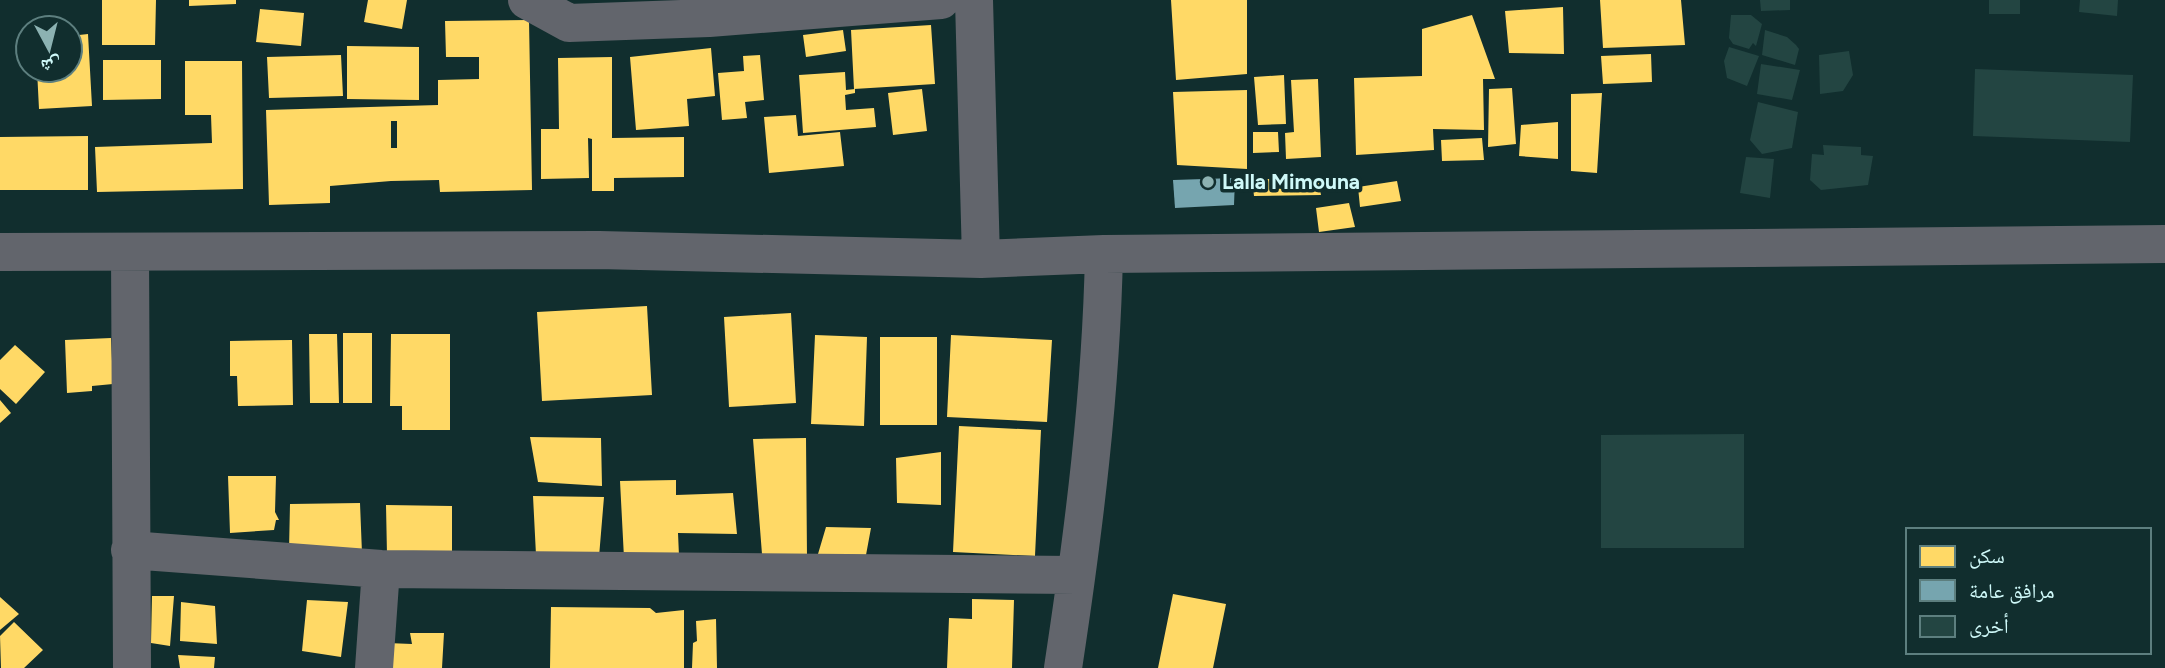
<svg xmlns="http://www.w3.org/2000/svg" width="2165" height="668" viewBox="0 0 2165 668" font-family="Figtree,'Noto Naskh Arabic',sans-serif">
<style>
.homes{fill:#ffd966;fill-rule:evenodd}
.public{fill:#76a5af}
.building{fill:#234542}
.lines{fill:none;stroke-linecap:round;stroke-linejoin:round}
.minor{stroke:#62656c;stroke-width:38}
.poi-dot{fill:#8cb2b2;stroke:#112e2e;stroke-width:2.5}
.labels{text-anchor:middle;stroke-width:7;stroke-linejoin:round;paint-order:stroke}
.poi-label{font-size:21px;font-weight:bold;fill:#cff9f9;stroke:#112e2e;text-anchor:start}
</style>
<rect width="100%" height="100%" fill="#112e2e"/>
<path class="homes" d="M 102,0 L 156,0 L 155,45 L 102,45 Z
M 189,0 L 236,0 L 236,4 L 189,6 Z
M 368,0 L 407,0 L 402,29 L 364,22 Z
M 1171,0 L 1247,0 L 1247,74 L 1176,80 Z
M 1600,0 L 1681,0 L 1685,45 L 1603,48 Z
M 1563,7 L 1564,54 L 1509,53 L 1505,11 Z
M 260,9 L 304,13 L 301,46 L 256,42 Z
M 1472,15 L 1495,79 L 1483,79 L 1484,130 L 1433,129 L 1434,150 L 1356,155 L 1354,78 L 1422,76 L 1422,29 Z
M 529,20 L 532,190 L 440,192 L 439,180 L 391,181 L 330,186 L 330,203 L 269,205 L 266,110 L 438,105 L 438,80 L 479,79 L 479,57 L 446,57 L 445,21 ZM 391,121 L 397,121 L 397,148 L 391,148 Z
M 931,25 L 935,84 L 854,89 L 851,30 Z
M 843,30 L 846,51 L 806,57 L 803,35 Z
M 88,34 L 92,106 L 39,109 L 37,70 L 70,70 L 70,36 Z
M 347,46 L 419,47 L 419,100 L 347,99 Z
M 711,48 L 715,96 L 687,99 L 689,126 L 636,130 L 630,57 Z
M 1651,54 L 1652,82 L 1603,84 L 1601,56 Z
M 341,55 L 343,96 L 269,98 L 267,57 Z
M 760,55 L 764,100 L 745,102 L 747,118 L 722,120 L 718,73 L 744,71 L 743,56 Z
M 612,57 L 612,138 L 684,137 L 684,177 L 614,178 L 614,191 L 592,191 L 592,139 L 588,138 L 589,178 L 541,179 L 541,129 L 559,129 L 558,58 Z
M 103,60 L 161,60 L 161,99 L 103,100 Z
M 185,61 L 242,61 L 243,189 L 97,192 L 95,147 L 212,143 L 211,115 L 185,115 Z
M 845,72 L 846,90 L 855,89 L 855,93 L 845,95 L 846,110 L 874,108 L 876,127 L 803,133 L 799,75 Z
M 1284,75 L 1286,124 L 1258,125 L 1254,77 Z
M 1318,79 L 1321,157 L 1286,159 L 1285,133 L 1294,132 L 1291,80 Z
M 1512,88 L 1516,144 L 1488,147 L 1489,89 Z
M 922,89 L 927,131 L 893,135 L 888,93 Z
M 1247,90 L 1247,169 L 1177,165 L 1173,92 Z
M 1602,93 L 1597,173 L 1571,171 L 1571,94 Z
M 796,115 L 798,136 L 840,132 L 844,166 L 769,173 L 764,117 Z
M 1558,122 L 1558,159 L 1519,156 L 1521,125 Z
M 1253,132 L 1278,132 L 1279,152 L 1253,153 Z
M 88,136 L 88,190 L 0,190 L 0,137 Z
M 1482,138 L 1484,160 L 1442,161 L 1441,140 Z
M 1252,179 L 1318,179 L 1321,195 L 1254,196 Z
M 1397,181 L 1401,201 L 1360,207 L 1358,187 Z
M 1349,203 L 1355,227 L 1319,232 L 1316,208 Z
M 647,306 L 652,395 L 542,401 L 537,312 Z
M 791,313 L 796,403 L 729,407 L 724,317 Z
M 343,333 L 372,333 L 372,403 L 343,403 Z
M 309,334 L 337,334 L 339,403 L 310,403 Z
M 391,334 L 450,334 L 450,430 L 402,430 L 402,406 L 390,406 Z
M 815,335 L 867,337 L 864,426 L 811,424 Z
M 951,335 L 1052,340 L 1047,422 L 947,417 Z
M 880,337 L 937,337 L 937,425 L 880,425 Z
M 111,338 L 113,384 L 92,386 L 92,391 L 67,393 L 65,340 Z
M 292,340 L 293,405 L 238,406 L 237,376 L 230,376 L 230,341 Z
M 15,345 L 45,372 L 16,404 L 0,389 L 0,360 Z
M 0,400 L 11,413 L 0,423 Z
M 959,426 L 1041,430 L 1035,556 L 953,552 Z
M 530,437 L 601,438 L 602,486 L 538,482 Z
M 806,438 L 807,557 L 762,554 L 753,439 Z
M 941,452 L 941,505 L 897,503 L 896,458 Z
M 228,476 L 276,476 L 275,512 L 279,520 L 276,520 L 274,530 L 230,533 Z
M 676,480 L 676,495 L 733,493 L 737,534 L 678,533 L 679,556 L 624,558 L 620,481 Z
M 533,496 L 604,497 L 599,557 L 536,555 Z
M 360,503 L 362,553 L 289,551 L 290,504 Z
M 386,505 L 452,506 L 452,558 L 387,555 Z
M 826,527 L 871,528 L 866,555 L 818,554 Z
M 1173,594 L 1226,604 L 1213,668 L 1158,668 Z
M 152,596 L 174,596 L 170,646 L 151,643 Z
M 0,597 L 19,614 L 0,630 Z
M 972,599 L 1014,600 L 1012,668 L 947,668 L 949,618 L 972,619 Z
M 307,600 L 348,602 L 341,657 L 302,651 Z
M 181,602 L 215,606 L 217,644 L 180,641 Z
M 551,607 L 650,608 L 656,613 L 684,610 L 684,668 L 550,668 Z
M 716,619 L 717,668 L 692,668 L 693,643 L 697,641 L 696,621 Z
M 14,622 L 43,650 L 24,668 L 1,668 L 0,636 Z
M 410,633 L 444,633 L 442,668 L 390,668 L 387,643 L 412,644 Z
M 178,655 L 215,657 L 214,668 L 180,668 Z"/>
<path class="public" d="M 1235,178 L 1234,205 L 1175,208 L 1173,180 Z"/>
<path class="building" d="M 1760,0 L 1790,0 L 1790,10 L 1761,11 Z
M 1989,0 L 2020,0 L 2020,14 L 1989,14 Z
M 2080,0 L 2118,0 L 2117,16 L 2079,12 Z
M 1731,15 L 1751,15 L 1762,24 L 1756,46 L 1753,43 L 1749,49 L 1733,44 L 1729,38 Z
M 1765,30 L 1787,37 L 1796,45 L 1799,49 L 1795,65 L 1762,55 Z
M 1729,47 L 1759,56 L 1747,86 L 1727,78 L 1724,61 Z
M 1849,51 L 1853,75 L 1843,91 L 1820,94 L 1819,55 Z
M 1761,64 L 1800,70 L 1792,100 L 1757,94 Z
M 1975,69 L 2133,75 L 2130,142 L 1973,136 Z
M 1758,102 L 1798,112 L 1792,148 L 1762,154 L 1750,140 Z
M 1823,145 L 1861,147 L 1861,155 L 1873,156 L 1868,185 L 1821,190 L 1810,180 L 1812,154 L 1824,155 Z
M 1746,157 L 1774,159 L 1770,198 L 1740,193 Z
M 1744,434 L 1744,548 L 1601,548 L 1601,435 Z"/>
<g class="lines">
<path class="minor" d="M 527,0 L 569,23 L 709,18 L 941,0
M 974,0 L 981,259
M 0,252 L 599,250 L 981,259 L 1104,254 L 2165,244
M 130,252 L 132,668
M 130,550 L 381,569 L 1076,575
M 374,668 L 381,569
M 1063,668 C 1084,530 1101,393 1104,254"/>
</g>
<circle class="poi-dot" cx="1208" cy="182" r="7"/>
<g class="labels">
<g class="poi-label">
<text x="1222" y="189">Lalla Mimouna</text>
</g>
</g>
<rect x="1906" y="528" width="245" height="126" fill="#112e2e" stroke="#5d7f7f" stroke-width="2"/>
<rect x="1920" y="546" width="35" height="21" fill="#ffd966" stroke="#5d7f7f" stroke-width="2"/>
<text x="1969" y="563" font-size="21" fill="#cff9f9">سكن</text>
<rect x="1920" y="580" width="35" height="21" fill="#76a5af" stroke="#5d7f7f" stroke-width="2"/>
<text x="1969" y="598" font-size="21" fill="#cff9f9">مرافق عامة</text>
<rect x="1920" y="616" width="35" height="21" fill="#234542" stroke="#5d7f7f" stroke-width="2"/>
<text x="1969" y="633" font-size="21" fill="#cff9f9">أخرى</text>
<g transform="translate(49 49) rotate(173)"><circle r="33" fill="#112e2e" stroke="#5d7f7f" stroke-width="2"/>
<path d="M0-5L12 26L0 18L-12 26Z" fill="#8cb2b2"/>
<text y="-10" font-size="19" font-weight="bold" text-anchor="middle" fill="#cff9f9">ش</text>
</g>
</svg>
